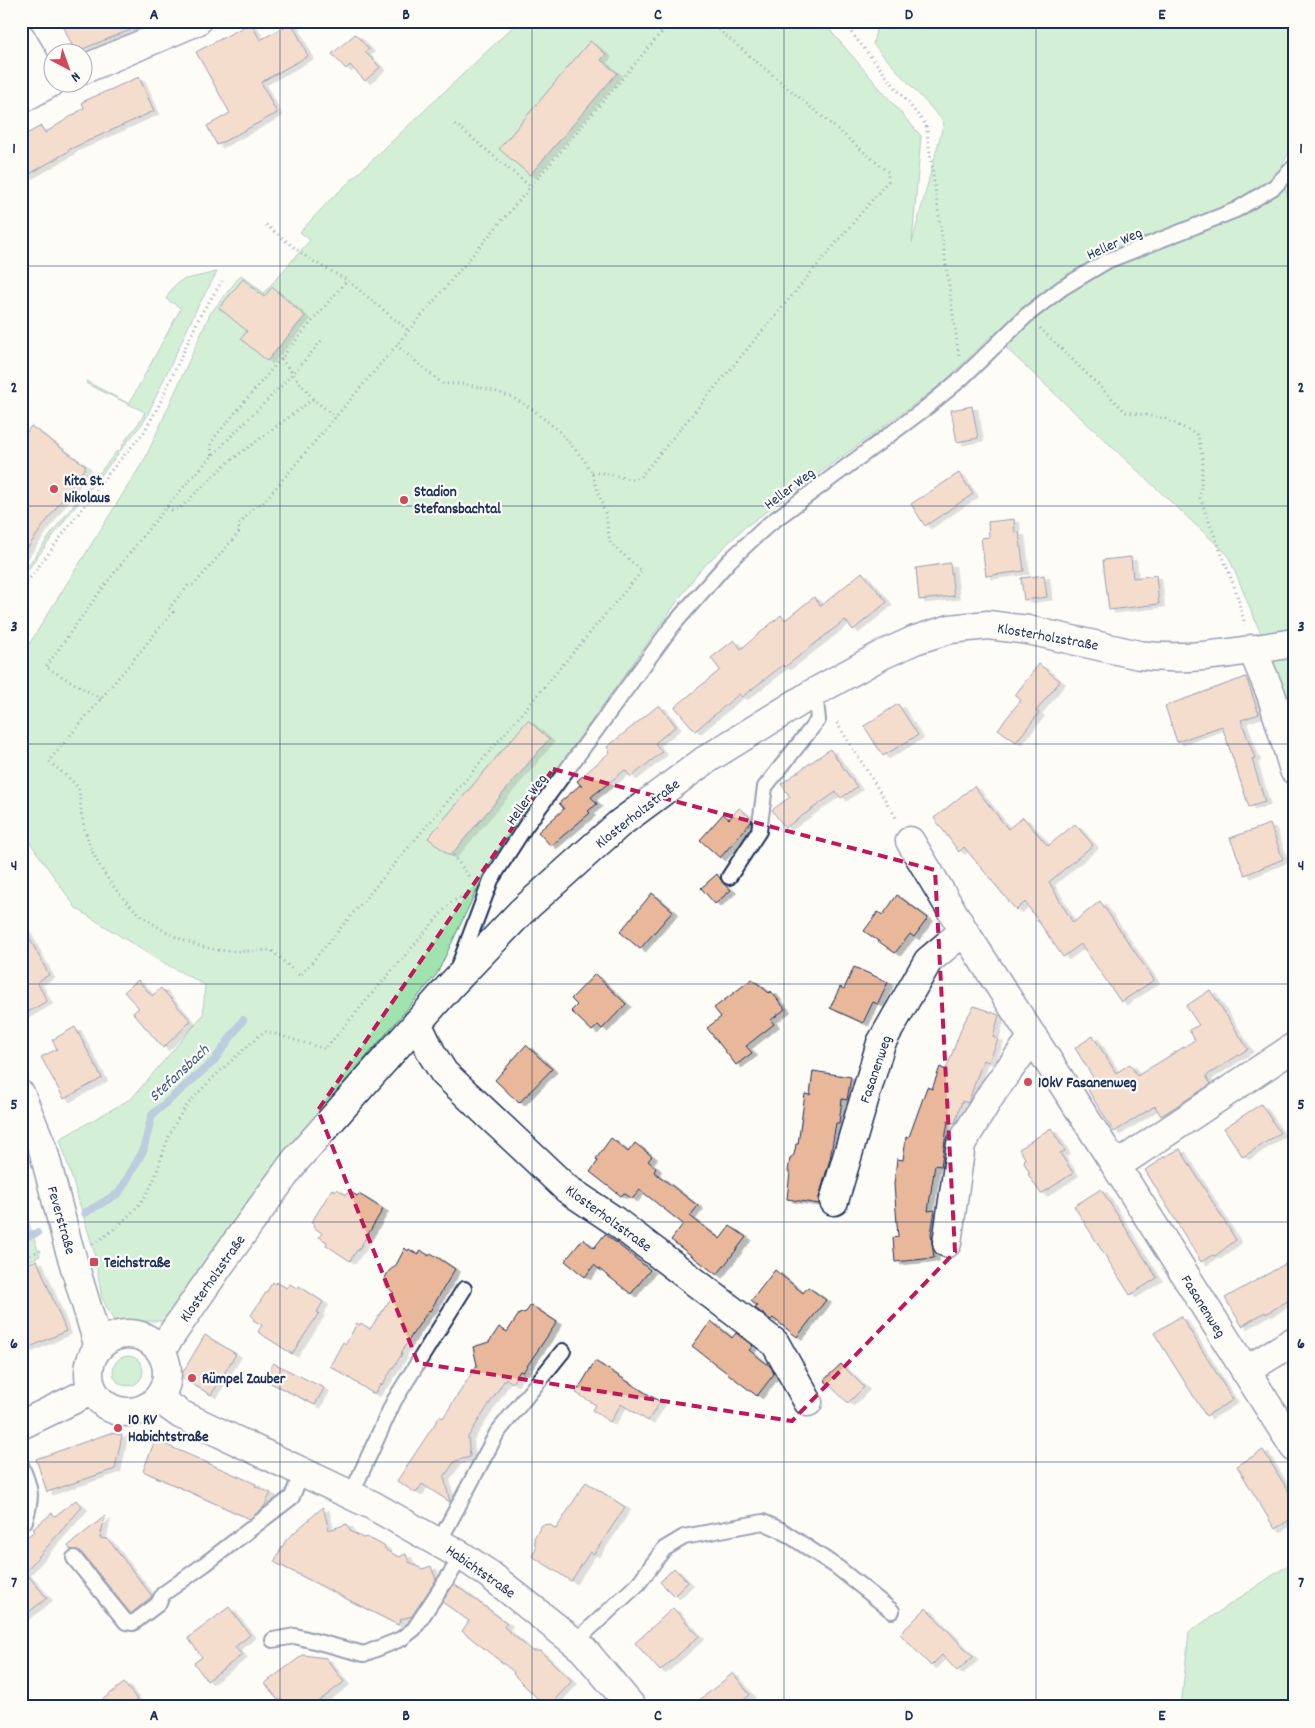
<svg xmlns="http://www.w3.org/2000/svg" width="1315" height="1728" viewBox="0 0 1315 1728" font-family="Dekko,sans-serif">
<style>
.green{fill:#a1e3ae;stroke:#5e8986}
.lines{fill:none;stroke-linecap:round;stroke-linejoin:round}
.stream{stroke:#6a94bf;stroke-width:8}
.building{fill:#e9b89a;stroke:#1b2f5e;filter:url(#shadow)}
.service-casing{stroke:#1b2f5e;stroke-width:18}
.minor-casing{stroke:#1b2f5e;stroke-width:31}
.path{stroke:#1b2f5e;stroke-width:3;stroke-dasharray:1 4;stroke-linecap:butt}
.service{stroke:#fdfcf7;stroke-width:14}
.minor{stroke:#fdfcf7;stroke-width:28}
.marked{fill:none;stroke:#c2185b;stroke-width:4;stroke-dasharray:10 6;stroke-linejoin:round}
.grid{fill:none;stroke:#1b2f5e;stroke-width:1;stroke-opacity:0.55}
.poi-dot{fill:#d1495b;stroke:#fdfcf7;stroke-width:2}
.labels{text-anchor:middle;stroke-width:4.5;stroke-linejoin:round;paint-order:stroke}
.street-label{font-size:15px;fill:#1b2f5e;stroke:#fdfcf7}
.poi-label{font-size:15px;font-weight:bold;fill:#1b2f5e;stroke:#fdfcf7;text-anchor:start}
.water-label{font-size:16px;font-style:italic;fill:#3c5986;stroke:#fdfcf7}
.neatline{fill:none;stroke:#1b2f5e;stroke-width:2}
.grid-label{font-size:16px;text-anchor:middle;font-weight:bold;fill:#1b2f5e}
</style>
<defs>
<filter id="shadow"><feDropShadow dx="5.5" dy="3" stdDeviation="0" flood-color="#0004"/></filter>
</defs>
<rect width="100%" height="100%" fill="#fdfcf7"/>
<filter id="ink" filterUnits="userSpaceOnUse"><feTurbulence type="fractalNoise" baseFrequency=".02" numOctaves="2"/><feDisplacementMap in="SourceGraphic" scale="10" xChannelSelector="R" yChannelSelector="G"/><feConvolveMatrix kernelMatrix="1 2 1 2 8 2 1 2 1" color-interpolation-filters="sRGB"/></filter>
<g filter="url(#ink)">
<path class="green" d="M 519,21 L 822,21 L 921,136 L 912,243 L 944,122 L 873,44 L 878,21 L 1294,21 L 1294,141 L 1281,168 L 1294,227 L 1294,719 L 1288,699 L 1228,555 L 992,335 L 942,384 L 745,527 L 699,571 L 489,864 L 437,974 L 326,1104 L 252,1196 L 171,1321 L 114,1321 L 102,1298 L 94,1251 L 60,1139 L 132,1098 L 203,1015 L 205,985 L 155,958 L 76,908 L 21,830 L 21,657 L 146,457 L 210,314 L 241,275 L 264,293 L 310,240 L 300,232 L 328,202 Z
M 217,272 L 197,308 L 145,420 L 120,451 C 125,436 139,427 145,412 L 87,384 L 86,381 L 129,404 L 181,308 L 166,299 C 170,292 174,284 182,280 Z
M 117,451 L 118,454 L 67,517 L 21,579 L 21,575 L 57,526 Z
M 21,1201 L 40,1256 L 21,1264 Z
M113 1371a15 15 0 1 1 30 0a15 15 0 1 1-30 0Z
M 1294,1561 L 1294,1707 L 1181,1707 L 1189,1632 Z"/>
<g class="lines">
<path class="stream" d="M 85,1213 L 119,1193 L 143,1151 L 152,1115 L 214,1061 L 243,1020
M 21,1238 L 37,1233"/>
</g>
<path class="building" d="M 61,21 L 150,21 L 150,22 L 75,52 Z
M 251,23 L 260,40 L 292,23 L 308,56 L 261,82 L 277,113 L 217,145 L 207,126 L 230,113 L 196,52 Z
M 355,34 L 369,49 L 365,52 L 380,67 L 365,81 L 350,65 L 346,69 L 332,54 Z
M 590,41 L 606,54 L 601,60 L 617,73 L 530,175 L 499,149 Z
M 139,77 L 154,111 L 68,150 L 69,151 L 21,179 L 21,137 L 41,126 L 45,133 L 84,108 L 82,102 Z
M 243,279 L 264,297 L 272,287 L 305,316 L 267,361 L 241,339 L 247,331 L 219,308 Z
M 972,406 L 978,438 L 957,442 L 951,410 Z
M 31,426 L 86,466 L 21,557 L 21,440 Z
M 959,473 L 973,494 L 925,526 L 911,504 Z
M 1014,519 L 1015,533 L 1019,532 L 1024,571 L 986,576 L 981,538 L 989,537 L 988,522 Z
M 1131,557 L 1133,578 L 1156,575 L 1159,604 L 1109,610 L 1103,560 Z
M 950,563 L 954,596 L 919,600 L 916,568 Z
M 862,572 L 887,602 L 853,630 L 845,620 L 785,667 L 783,665 L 742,697 L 739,694 L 695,731 L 675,707 L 720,670 L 711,658 L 734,640 L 741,649 L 781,615 L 785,620 L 814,597 L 821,606 Z
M 1044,575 L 1047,597 L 1024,600 L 1021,578 Z
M 1039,664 L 1060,681 L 1036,711 L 1039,713 L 1016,742 L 998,729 L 1021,700 L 1015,695 Z
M 1246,677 L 1259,714 L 1241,720 L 1255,758 L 1252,759 L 1265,802 L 1249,807 L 1222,726 L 1177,742 L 1165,706 Z
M 898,704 L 918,735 L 883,756 L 864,726 Z
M 659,705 L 676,726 L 655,743 L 662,752 L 631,777 L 625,770 L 591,797 L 597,804 L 588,811 L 590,813 L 551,846 L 538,832 L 564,809 L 559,803 L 580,785 L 583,788 L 577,781 L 610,752 L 607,747 Z
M 528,720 L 549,739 L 450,856 L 428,838 Z
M 830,749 L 857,787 L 841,798 L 836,792 L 785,828 L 772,810 L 790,797 L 781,784 Z
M 974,786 L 1008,829 L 1023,817 L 1048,846 L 1075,824 L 1093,845 L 1049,882 L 1073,923 L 1100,901 L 1154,980 L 1121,1002 L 1081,944 L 1063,957 L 1025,902 L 1016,910 L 964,847 L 959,852 L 934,818 Z
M 739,808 L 752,819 L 751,822 L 720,858 L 700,840 L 723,814 L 729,819 Z
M 1270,824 L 1283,859 L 1245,875 L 1230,838 Z
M 717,874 L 724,884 L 731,890 L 715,904 L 701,888 Z
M 652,893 L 673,911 L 640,949 L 620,932 Z
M 897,895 L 928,918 L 914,937 L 910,934 L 895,953 L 864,931 L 878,912 L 883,915 Z
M 21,922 L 49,975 L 37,982 L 47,1001 L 21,1016 Z
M 854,967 L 888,982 L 878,1004 L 873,1002 L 863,1023 L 830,1008 L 840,987 L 844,989 Z
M 595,974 L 626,1004 L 602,1029 L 598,1025 L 592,1031 L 571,1011 L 577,1005 L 571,999 Z
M 752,979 L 769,993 L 771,991 L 785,1009 L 771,1020 L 774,1024 L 746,1046 L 752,1053 L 736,1065 L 707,1028 L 721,1017 L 714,1008 Z
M 138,980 L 152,996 L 161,988 L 191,1021 L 163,1048 L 133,1013 L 139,1008 L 124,992 Z
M 1210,990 L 1248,1049 L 1206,1076 L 1211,1084 L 1161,1116 L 1155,1106 L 1114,1132 L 1088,1090 L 1097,1084 L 1075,1048 L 1093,1036 L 1116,1073 L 1130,1064 L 1137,1076 L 1195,1040 L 1189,1030 L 1199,1025 L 1186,1006 Z
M 974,1006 L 999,1015 L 993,1037 L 998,1039 L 989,1062 L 983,1060 L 968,1103 L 962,1101 L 955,1123 L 948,1121 L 941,1166 L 935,1165 L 928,1211 L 935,1210 L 931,1234 L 934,1258 L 895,1262 L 893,1238 L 898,1237 L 894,1184 L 897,1159 L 903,1160 L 906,1137 L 909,1137 L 927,1087 L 932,1089 L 940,1067 L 946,1070 L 963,1024 Z
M 75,1027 L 102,1078 L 64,1099 L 41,1057 L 57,1049 L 52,1040 Z
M 526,1045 L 552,1069 L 519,1103 L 495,1080 Z
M 813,1071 L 851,1077 L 847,1100 L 842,1099 L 839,1123 L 836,1123 L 830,1159 L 819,1197 L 819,1204 L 787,1199 L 790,1172 L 788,1172 L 790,1158 L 794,1155 L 796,1144 L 798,1144 L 805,1094 L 810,1095 Z
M 1261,1104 L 1280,1133 L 1243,1157 L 1224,1128 Z
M 1051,1128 L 1065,1151 L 1060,1153 L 1073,1173 L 1041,1194 L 1028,1174 L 1030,1173 L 1024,1163 L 1025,1158 L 1019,1149 Z
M 611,1138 L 628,1152 L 635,1143 L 652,1156 L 648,1161 L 656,1168 L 654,1172 L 698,1206 L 690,1216 L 720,1239 L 730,1226 L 746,1237 L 717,1275 L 671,1240 L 683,1224 L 640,1190 L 632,1199 L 624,1193 L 621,1196 L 590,1172 L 598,1161 L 596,1159 Z
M 1180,1149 L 1236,1240 L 1215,1256 L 1212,1255 L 1201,1262 L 1145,1170 L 1157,1163 L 1158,1160 Z
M 332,1189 L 336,1191 L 337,1189 L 346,1195 L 349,1191 L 357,1196 L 359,1194 L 383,1209 L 358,1251 L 357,1250 L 350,1261 L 326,1245 L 327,1242 L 319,1237 L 322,1233 L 313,1227 L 314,1225 L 311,1223 Z
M 1101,1189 L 1157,1278 L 1130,1295 L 1074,1206 Z
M 605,1234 L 650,1270 L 631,1294 L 594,1265 L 585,1277 L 565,1261 L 583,1239 L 594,1248 Z
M 405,1248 L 408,1251 L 409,1249 L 418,1255 L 421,1250 L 429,1256 L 431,1253 L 455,1269 L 430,1311 L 429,1310 L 412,1335 L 401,1353 L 402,1354 L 382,1385 L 381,1384 L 374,1394 L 330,1366 L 343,1342 L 346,1344 L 357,1323 L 360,1325 L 361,1323 L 370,1329 L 392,1297 L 391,1297 L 394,1293 L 385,1286 L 386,1284 L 383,1282 L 388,1272 L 396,1265 Z
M 1294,1259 L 1294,1297 L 1266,1314 L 1265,1312 L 1242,1326 L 1225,1298 Z
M 37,1260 L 66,1331 L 21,1351 L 21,1266 Z
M 775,1270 L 803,1293 L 808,1287 L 826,1300 L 797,1337 L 773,1318 L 771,1320 L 755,1308 L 757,1306 L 751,1301 Z
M 273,1282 L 276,1284 L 277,1282 L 286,1288 L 290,1284 L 298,1289 L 299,1286 L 323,1302 L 317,1312 L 319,1313 L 292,1354 L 258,1332 L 262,1325 L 253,1320 L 254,1318 L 251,1315 Z
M 531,1305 L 557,1322 L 523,1372 L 520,1371 L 512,1383 L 506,1378 L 468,1437 L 470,1457 L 455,1461 L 444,1477 L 450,1502 L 422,1484 L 416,1493 L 397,1481 L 440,1416 L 443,1418 L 477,1365 L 473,1347 L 489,1342 L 499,1327 L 507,1332 L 519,1314 L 526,1312 Z
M 1181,1316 L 1233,1400 L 1206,1416 L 1154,1333 Z
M 711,1321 L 732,1338 L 736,1333 L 753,1346 L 749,1350 L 771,1367 L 774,1374 L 757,1396 L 692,1346 Z
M 205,1335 L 236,1354 L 211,1395 L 180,1377 Z
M 595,1361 L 660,1402 L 648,1421 L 621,1404 L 610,1422 L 592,1410 L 596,1405 L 576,1393 Z
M 273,1363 L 324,1388 L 315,1405 L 265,1380 Z
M 841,1364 L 864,1387 L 848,1403 L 824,1380 Z
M 110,1433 L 122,1435 L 115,1469 L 47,1492 L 36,1459 Z
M 155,1440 L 256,1484 L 255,1486 L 271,1493 L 264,1507 L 250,1519 L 143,1471 Z
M 1263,1450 L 1294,1500 L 1294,1517 L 1275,1529 L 1237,1466 Z
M 586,1482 L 625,1507 L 594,1554 L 590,1552 L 571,1581 L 532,1556 L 536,1549 L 534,1538 L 542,1525 L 549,1524 L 556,1529 Z
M 76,1500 L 82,1507 L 25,1572 L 47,1598 L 21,1618 L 21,1541 L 35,1531 L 33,1529 L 52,1513 L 55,1516 Z
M 323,1507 L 329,1530 L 347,1524 L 350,1531 L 363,1538 L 367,1537 L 384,1546 L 386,1550 L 399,1557 L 406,1554 L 409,1562 L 422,1569 L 431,1566 L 436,1580 L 412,1616 L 401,1619 L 398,1625 L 274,1562 L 286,1540 Z
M 105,1516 L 100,1538 L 105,1539 L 107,1538 L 152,1596 L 131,1614 L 81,1552 L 77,1550 L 71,1550 L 68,1546 Z
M 674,1568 L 688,1582 L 674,1596 L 660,1582 Z
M 454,1584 L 507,1623 L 504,1627 L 532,1651 L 540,1651 L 572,1681 L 548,1707 L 546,1707 L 513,1674 L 514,1672 L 462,1631 L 469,1621 L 442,1602 Z
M 229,1607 L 250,1635 L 235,1647 L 242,1655 L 207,1681 L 194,1663 L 202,1657 L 188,1638 Z
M 673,1608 L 699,1636 L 660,1671 L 635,1643 Z
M 926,1608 L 973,1657 L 957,1671 L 942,1655 L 931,1666 L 900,1634 Z
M 303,1655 L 326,1658 L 344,1682 L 311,1707 L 292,1707 L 288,1701 L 278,1700 L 265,1683 Z
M 733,1673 L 750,1695 L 735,1707 L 691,1707 Z
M 124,1683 L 143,1707 L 93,1707 Z"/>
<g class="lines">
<defs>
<path id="service" d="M 729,877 L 759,831 L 765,787 L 818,720 L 815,692
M 458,968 L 491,880 L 525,827 L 673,625 L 729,561 L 769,524 L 927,407 L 962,378 L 1027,315 L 1062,288 L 1107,261 L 1236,210 L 1274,187 L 1294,167
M 21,1465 C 31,1488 33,1496 25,1521
M 351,1495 L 394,1401 L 464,1289
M 439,1542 L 497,1433 L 563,1351
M 74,1558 L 126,1622 L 133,1623 L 158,1604 L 163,1594 L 205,1564 L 292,1497 L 302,1471
M 273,1640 L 295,1636 L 364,1654 L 401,1639 L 414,1629 L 462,1556
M 575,1642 L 638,1584 L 664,1549 L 684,1537 L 763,1522 L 781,1530 L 837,1567 L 892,1611"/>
<path id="minor" d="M 21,38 L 48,84
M 82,70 L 197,21
M 21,99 L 52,82
M 1252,649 L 1271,694 L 1294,770
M 910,841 L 964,931 L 1116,1166
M 417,1023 L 432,1054 L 444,1073 L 567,1189 L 615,1221 L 775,1343 L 808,1402
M 1294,1047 L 1116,1166 L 1294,1447
M 21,1095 L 43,1149 L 67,1241 L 99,1347
M 834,1201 L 881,1043 L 928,961 L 964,931
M 947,1243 L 961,1144 L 994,1090 L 1033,1037
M89 1373a39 39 0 1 1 78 0a39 39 0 1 1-78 0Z
M 161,1350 L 219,1266 L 295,1161 L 451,985 L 521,912 L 619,824 L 704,761 L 815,692 L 882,655 L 915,640 L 950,629 L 988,625 L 1028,630 L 1139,655 C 1191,662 1243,651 1294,643
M 1245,1371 L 1294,1341
M 158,1398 L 180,1414 L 372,1505 L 462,1556 L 490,1575 L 583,1649 L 632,1707
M 21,1425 L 93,1390"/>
</defs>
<use href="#service" class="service-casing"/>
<use href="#minor" class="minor-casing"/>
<path class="path" d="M 842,21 L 926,125 L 959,356
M 455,124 L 531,187
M 266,225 L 309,259 L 347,280 L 409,331
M 1040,328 L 1126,412 L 1164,418 L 1198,435 L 1203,461 L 1200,498 L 1236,591 L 1245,625
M 396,345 L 443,384 L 464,384 L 491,390 L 512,397 L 532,409 L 559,431 L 584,460 L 592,473 L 606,516 L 610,543 L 642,571 L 300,976 L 271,950 C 253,951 235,952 217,950 C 160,940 112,899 90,846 C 86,834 82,821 81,809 C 80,803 80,795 79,790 C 76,782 55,767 49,761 L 173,612 L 169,608 L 188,586 L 194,585 L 240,531 L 238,526 L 258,503 L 261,505 L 671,21
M 281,359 L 313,399 L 336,417
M 212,455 L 211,444 L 214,438 L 347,280
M 592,473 L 604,473 L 633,480 L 640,477 L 888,181 L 888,172 L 708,21
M 167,507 L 172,510 L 180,508 L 226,464 L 313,399
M 21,590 L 108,474 L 144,432 L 157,409 L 201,314 L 222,281
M 101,699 L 46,667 C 97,594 151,521 212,456 C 249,417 288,382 322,340
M 837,723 L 897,819
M 453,855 L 471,879
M 93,1244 C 112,1233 140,1208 150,1188 C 162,1164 164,1138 181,1114 C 188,1103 197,1094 206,1085 C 225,1066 245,1048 265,1031 L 325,1049 L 450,903 L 465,895
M 21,1258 L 43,1250"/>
<use href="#service" class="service"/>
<use href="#minor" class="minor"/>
</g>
</g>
<path d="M0 0H1315V1728H0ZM 553,769 L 935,870 L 955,1252 L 792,1421 L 418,1363 L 318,1110 Z" fill="#fdfcf7" fill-opacity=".55" fill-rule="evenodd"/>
<path class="marked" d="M 553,769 L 935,870 L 955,1252 L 792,1421 L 418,1363 L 318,1110 Z"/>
<path class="grid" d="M 280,21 L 280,1707M 532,21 L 532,1707M 784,21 L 784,1707M 1036,21 L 1036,1707M 21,266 L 1294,266M 21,506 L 1294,506M 21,744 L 1294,744M 21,984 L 1294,984M 21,1222 L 1294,1222M 21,1462 L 1294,1462"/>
<g class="poi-dot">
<circle cx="54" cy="489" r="5"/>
<circle cx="404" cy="500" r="5"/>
<circle cx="1028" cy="1082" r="5"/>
<rect x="89" y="1257" width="10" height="10" rx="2.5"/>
<circle cx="192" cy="1378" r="5"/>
<circle cx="118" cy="1428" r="5"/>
</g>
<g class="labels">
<g class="street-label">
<text transform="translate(1114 243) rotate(-24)" y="5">Heller Weg</text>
<text transform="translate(789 488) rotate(-37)" y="5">Heller Weg</text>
<text transform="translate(1048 636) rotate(10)" y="5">Klosterholzstraße</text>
<text transform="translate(526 799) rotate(-54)" y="5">Heller Weg</text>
<text transform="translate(637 813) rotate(-38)" y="5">Klosterholzstraße</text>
<text transform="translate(875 1069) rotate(-71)" y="5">Fasanenweg</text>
<text transform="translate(609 1218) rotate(36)" y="5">Klosterholzstraße</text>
<text transform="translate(62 1220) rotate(74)" y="5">Feverstraße</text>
<text transform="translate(212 1278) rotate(-55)" y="5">Klosterholzstraße</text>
<text transform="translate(1204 1306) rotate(58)" y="5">Fasanenweg</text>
<text transform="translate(481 1571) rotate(35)" y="5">Habichtstraße</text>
</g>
<g class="poi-label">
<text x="64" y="485">Kita St.<tspan x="64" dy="17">Nikolaus</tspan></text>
<text x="414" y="496">Stadion<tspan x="414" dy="17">Stefansbachtal</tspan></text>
<text x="1038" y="1087">10kV Fasanenweg</text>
<text x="104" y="1267">Teichstraße</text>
<text x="202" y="1383">Rümpel Zauber</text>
<text x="128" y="1424">10 KV<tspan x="128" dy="17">Habichtstraße</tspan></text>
</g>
<g class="water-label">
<text transform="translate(178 1072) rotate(-43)" y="6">Stefansbach</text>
</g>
</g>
<rect width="1315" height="1728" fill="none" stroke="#fdfcf7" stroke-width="55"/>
<g transform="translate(68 68) rotate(139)"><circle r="24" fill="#fdfcf7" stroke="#a3aaba"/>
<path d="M0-4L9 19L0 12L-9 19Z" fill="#d1495b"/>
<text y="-8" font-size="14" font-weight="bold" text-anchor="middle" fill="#1b2f5e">N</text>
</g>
<rect x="28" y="28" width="1260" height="1672" class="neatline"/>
<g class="grid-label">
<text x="154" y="19">A</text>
<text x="406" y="19">B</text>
<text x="658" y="19">C</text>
<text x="909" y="19">D</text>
<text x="1162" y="19">E</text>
<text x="14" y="153">1</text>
<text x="1301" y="153">1</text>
<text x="14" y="392">2</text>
<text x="1301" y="392">2</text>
<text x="14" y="631">3</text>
<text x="1301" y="631">3</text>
<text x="14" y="870">4</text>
<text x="1301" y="870">4</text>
<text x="14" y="1109">5</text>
<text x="1301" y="1109">5</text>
<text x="14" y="1348">6</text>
<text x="1301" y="1348">6</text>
<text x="14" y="1587">7</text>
<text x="1301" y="1587">7</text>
<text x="154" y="1720">A</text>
<text x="406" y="1720">B</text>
<text x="658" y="1720">C</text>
<text x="909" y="1720">D</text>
<text x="1162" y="1720">E</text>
</g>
</svg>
